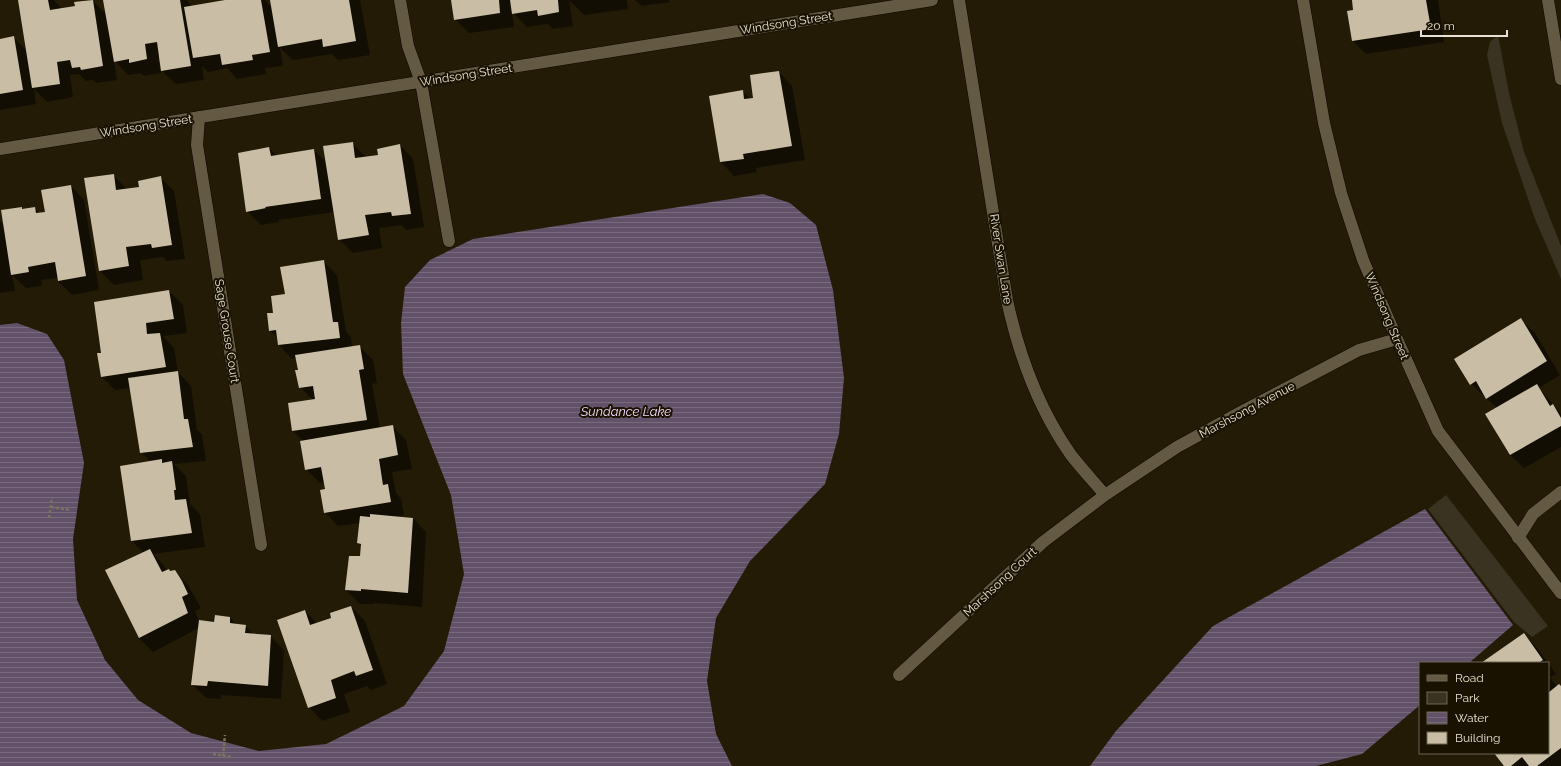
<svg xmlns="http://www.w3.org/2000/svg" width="1561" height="766" viewBox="0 0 1561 766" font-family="Raleway,sans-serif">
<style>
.green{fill:#3a3322}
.water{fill:url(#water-rules)}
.shadow{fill:#0007}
.building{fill:#c9bea5}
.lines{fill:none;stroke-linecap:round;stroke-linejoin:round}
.service-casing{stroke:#0d0600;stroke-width:13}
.minor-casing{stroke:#0d0600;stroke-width:13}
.path{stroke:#7a7362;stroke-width:2.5;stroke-dasharray:3 2;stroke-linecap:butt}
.service{stroke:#645a43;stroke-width:12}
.minor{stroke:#645a43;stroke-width:12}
.labels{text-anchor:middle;stroke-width:4;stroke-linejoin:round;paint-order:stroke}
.street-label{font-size:12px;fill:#e6e1d4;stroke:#1a1200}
.water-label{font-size:13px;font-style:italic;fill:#f3d8fe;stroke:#1a1200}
</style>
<defs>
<pattern id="water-rules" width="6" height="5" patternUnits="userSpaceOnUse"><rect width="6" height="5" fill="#625168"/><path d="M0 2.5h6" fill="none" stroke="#786a7d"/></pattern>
</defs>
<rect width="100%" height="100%" fill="#231b06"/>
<path class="green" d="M 1498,35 L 1509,93 L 1524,152 L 1561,246 L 1561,279 L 1535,219 L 1502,123 L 1487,55 L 1490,42 Z
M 1446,495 L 1548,626 L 1532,637 L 1514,622 L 1428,509 Z"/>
<path class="water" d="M 763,194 L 790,203 L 816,225 L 833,290 L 844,378 L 839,434 L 825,484 L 750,561 L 716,618 L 707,681 L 716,734 L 732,766 L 0,766 L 0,325 L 17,323 L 47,334 L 64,360 L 84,463 L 73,539 L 77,600 L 105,660 L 138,700 L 191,733 L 259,751 L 326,744 L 404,706 L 444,651 L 464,574 L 451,495 L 403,374 L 401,323 L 405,287 L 430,260 L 473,239 Z
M 1425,509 L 1513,625 L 1469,663 L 1420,663 L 1420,705 L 1362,754 L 1316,766 L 1090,766 L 1116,731 L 1213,626 Z"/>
<path class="shadow" d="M 19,0 L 54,0 L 60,7 L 61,10 L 76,7 L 92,0 L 107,15 L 104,0 L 187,0 L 192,7 L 231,0 L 265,0 L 272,8 L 271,0 L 360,0 L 370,55 L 338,60 L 332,54 L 293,60 L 280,48 L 283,66 L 265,68 L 266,74 L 237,79 L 227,68 L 208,72 L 202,66 L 204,80 L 176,84 L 162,71 L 160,57 L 158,58 L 161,73 L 144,76 L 141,73 L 128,75 L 114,60 L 117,80 L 96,83 L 93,80 L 86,81 L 79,74 L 70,75 L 73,97 L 47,102 L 34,89 L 36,104 L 0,110 L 0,40 L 13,37 L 27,51 Z
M 452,0 L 569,0 L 573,26 L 553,29 L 548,24 L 527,27 L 512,12 L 514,27 L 469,33 L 455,19 Z
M 569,0 L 627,0 L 628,9 L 584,15 Z
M 635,0 L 669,0 L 670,2 L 642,6 Z
M 1353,0 L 1438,0 L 1444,42 L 1366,54 L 1352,40 L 1354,11 Z
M 779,72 L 792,86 L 805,160 L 756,168 L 757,172 L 734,176 L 721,162 L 742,91 L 751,99 L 754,99 Z
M 352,143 L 366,157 L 379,156 L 400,145 L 413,159 L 424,227 L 406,230 L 402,225 L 379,228 L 382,248 L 353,253 L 339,239 L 335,212 L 279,220 L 279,222 L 261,225 L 247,211 L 269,148 L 277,156 L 314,150 L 327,163 Z
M 113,175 L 127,189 L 140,188 L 160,177 L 174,191 L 185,259 L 167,261 L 163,257 L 140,260 L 143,280 L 114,285 L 100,271 Z
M 71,186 L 84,200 L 99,290 L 72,295 L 58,281 L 58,278 L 41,280 L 42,286 L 26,288 L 12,275 L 15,291 L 0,293 L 0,221 L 4,225 L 22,208 L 24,210 L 35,208 L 40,214 L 46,213 Z
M 323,261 L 337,275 L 346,331 L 351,337 L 352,347 L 359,346 L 373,360 L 377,383 L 372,384 L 380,428 L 392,426 L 406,440 L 412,469 L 392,472 L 396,493 L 401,499 L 404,515 L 397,517 L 413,518 L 426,532 L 422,607 L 374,603 L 374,604 L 360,604 L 346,590 L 361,557 L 362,547 L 358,543 L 360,523 L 338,526 L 325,512 L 325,482 L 320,483 L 306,469 L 303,441 L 293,431 L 289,404 L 313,400 L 300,387 L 297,358 L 292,359 L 279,345 L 278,338 L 270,331 L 274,314 L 286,295 Z
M 169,291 L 183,305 L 187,333 L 163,336 L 174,348 L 178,372 L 191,386 L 197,430 L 202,434 L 206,461 L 174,464 L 186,476 L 190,504 L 200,514 L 205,547 L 153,554 L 163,564 L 167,571 L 174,571 L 188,585 L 201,608 L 195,611 L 199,621 L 215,623 L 216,616 L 230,618 L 238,625 L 245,626 L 254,634 L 270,636 L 284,650 L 281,699 L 221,695 L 221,699 L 206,698 L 192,684 L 199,628 L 153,652 L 139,638 L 144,553 L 132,541 L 151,462 L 141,452 L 131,388 L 115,390 L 101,376 L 102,354 Z
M 1521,320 L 1535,333 L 1560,375 L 1539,388 L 1561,414 L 1561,447 L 1524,468 L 1510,455 L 1497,408 L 1471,384 Z
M 351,607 L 365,621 L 387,684 L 371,690 L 367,686 L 344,694 L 350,712 L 322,721 L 309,707 L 305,611 L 318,624 L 333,619 Z
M 1524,634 L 1537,648 L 1556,674 L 1550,677 L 1557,687 L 1561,687 L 1561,766 L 1506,766 L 1496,753 L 1548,753 L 1548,663 L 1483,663 Z"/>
<path class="building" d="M 18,0 L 48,0 L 50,10 L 75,6 L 74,2 L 93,0 L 103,66 L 81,70 L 80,67 L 72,68 L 70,60 L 57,62 L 60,84 L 32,88 Z
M 103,0 L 180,0 L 191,66 L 161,71 L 157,42 L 145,44 L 147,59 L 129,63 L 129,59 L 114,62 Z
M 225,0 L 261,0 L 270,52 L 252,55 L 253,60 L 222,65 L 220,54 L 193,58 L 184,7 Z
M 270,0 L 349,0 L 356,41 L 323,47 L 322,39 L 278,47 Z
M 451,0 L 499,0 L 500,13 L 454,20 Z
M 510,0 L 558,0 L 559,12 L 538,16 L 537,10 L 512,14 Z
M 1352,0 L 1426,0 L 1431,29 L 1352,41 L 1347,11 L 1353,10 Z
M 14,36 L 23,90 L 0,94 L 0,39 Z
M 779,71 L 792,146 L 743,154 L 744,159 L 720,162 L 709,96 L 743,90 L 744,99 L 753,98 L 750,75 Z
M 353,142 L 355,158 L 378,155 L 377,149 L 400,144 L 411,214 L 392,216 L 391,212 L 365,215 L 369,235 L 338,240 L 323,146 Z
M 269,147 L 271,156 L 314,149 L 321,199 L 265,207 L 266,208 L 246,212 L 238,153 Z
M 114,174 L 116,190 L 139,187 L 138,181 L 161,176 L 172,245 L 152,248 L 151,244 L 126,247 L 129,266 L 99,271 L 84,178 Z
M 71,185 L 86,276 L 58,281 L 55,262 L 28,267 L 29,272 L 11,275 L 1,210 L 22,207 L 22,209 L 35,207 L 36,213 L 45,212 L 41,190 Z
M 324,260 L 333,322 L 338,322 L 340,338 L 278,345 L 276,330 L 269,331 L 267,313 L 273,313 L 271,296 L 285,294 L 280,267 Z
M 169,290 L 174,319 L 146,323 L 147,334 L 160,333 L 166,367 L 101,377 L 97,353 L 101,353 L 94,302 Z
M 1521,318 L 1547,361 L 1486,399 L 1476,381 L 1470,385 L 1454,359 Z
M 360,345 L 364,369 L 359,370 L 367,420 L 292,431 L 288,403 L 315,399 L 313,386 L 299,388 L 295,370 L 298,370 L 295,355 Z
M 178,371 L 184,419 L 188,419 L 193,447 L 140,453 L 128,378 Z
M 1537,384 L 1550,406 L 1553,404 L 1561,418 L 1561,426 L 1510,455 L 1485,414 Z
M 393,425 L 398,455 L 379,459 L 383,485 L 388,484 L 391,502 L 324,513 L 320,490 L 325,489 L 321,467 L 305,470 L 300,441 Z
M 162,459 L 162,463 L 172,461 L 176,490 L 174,490 L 175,500 L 186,499 L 192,533 L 131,541 L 120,466 Z
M 370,514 L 413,518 L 408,593 L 361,589 L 361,591 L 345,590 L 349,556 L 360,556 L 361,544 L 357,543 L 360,516 L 370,517 Z
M 150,549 L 162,572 L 169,569 L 170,571 L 175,570 L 182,581 L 188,594 L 182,597 L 188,613 L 139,638 L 105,570 Z
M 351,606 L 373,670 L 356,676 L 354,671 L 331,680 L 336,698 L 308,708 L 277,620 L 305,610 L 310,625 L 331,618 L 330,613 Z
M 215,615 L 230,617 L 230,623 L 246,625 L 245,633 L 271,635 L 268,686 L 208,681 L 207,686 L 191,685 L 199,620 L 214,622 Z
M 1524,633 L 1543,660 L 1538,663 L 1481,663 Z
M 1559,684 L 1561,686 L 1561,748 L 1537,766 L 1529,766 L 1522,757 L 1511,766 L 1504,766 L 1494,753 L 1548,753 L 1548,693 Z"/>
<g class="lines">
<defs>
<path id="service" d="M 421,82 L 449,241"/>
<path id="minor" d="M 400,0 L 408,46 L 421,82
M 959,0 L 1007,300 C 1019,356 1038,408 1071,455 C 1082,469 1094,482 1105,495
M 1303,0 L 1324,123 L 1341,193 L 1363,260 L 1397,339 L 1438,431 L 1561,593
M 1548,0 L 1561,79
M 199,117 L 197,145 L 261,545
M 0,149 L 932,0
M 1518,538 L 1533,514 L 1561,492
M 899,675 L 1043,542 L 1105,495 L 1177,447 L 1241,412 L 1359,350 L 1397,339"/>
</defs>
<use href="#service" class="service-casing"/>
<use href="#minor" class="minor-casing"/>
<path class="path" d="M 51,507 L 71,510
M 49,518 L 52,498
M 213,754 L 233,757
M 223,756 L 225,735"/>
<use href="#service" class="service"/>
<use href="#minor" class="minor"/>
</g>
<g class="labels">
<g class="street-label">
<text transform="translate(786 23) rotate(-9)" y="4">Windsong Street</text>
<text transform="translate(466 75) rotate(-9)" y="4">Windsong Street</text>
<text transform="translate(146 126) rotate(-9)" y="4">Windsong Street</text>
<text transform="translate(1001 259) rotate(81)" y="4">River Swan Lane</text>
<text transform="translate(1387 316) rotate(67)" y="4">Windsong Street</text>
<text transform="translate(227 331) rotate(81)" y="4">Sage Grouse Court</text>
<text transform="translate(1247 410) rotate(-28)" y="4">Marshsong Avenue</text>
<text transform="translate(1000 582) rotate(-43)" y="4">Marshsong Court</text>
</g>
<g class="water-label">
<text x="626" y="416">Sundance Lake</text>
</g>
</g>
<rect x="1419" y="662" width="130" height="92" fill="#1a1200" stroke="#6c6555"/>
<rect x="1427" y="675" width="20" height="6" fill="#645a43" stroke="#6c6555"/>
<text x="1455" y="682" font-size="12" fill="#e6e1d4">Road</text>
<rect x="1427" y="692" width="20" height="12" fill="#3a3322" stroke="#6c6555"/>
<text x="1455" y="702" font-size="12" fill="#e6e1d4">Park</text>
<rect x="1427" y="712" width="20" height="12" fill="url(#water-rules)" stroke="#6c6555"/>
<text x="1455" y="722" font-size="12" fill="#e6e1d4">Water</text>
<rect x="1427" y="732" width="20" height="12" fill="#c9bea5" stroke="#6c6555"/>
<text x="1455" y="742" font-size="12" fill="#e6e1d4">Building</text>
<path d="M1421 30v6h86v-6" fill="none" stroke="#e6e1d4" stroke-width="2"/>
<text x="1427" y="30" font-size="12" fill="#e6e1d4" stroke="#1a1200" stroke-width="3" paint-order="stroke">20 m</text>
</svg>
